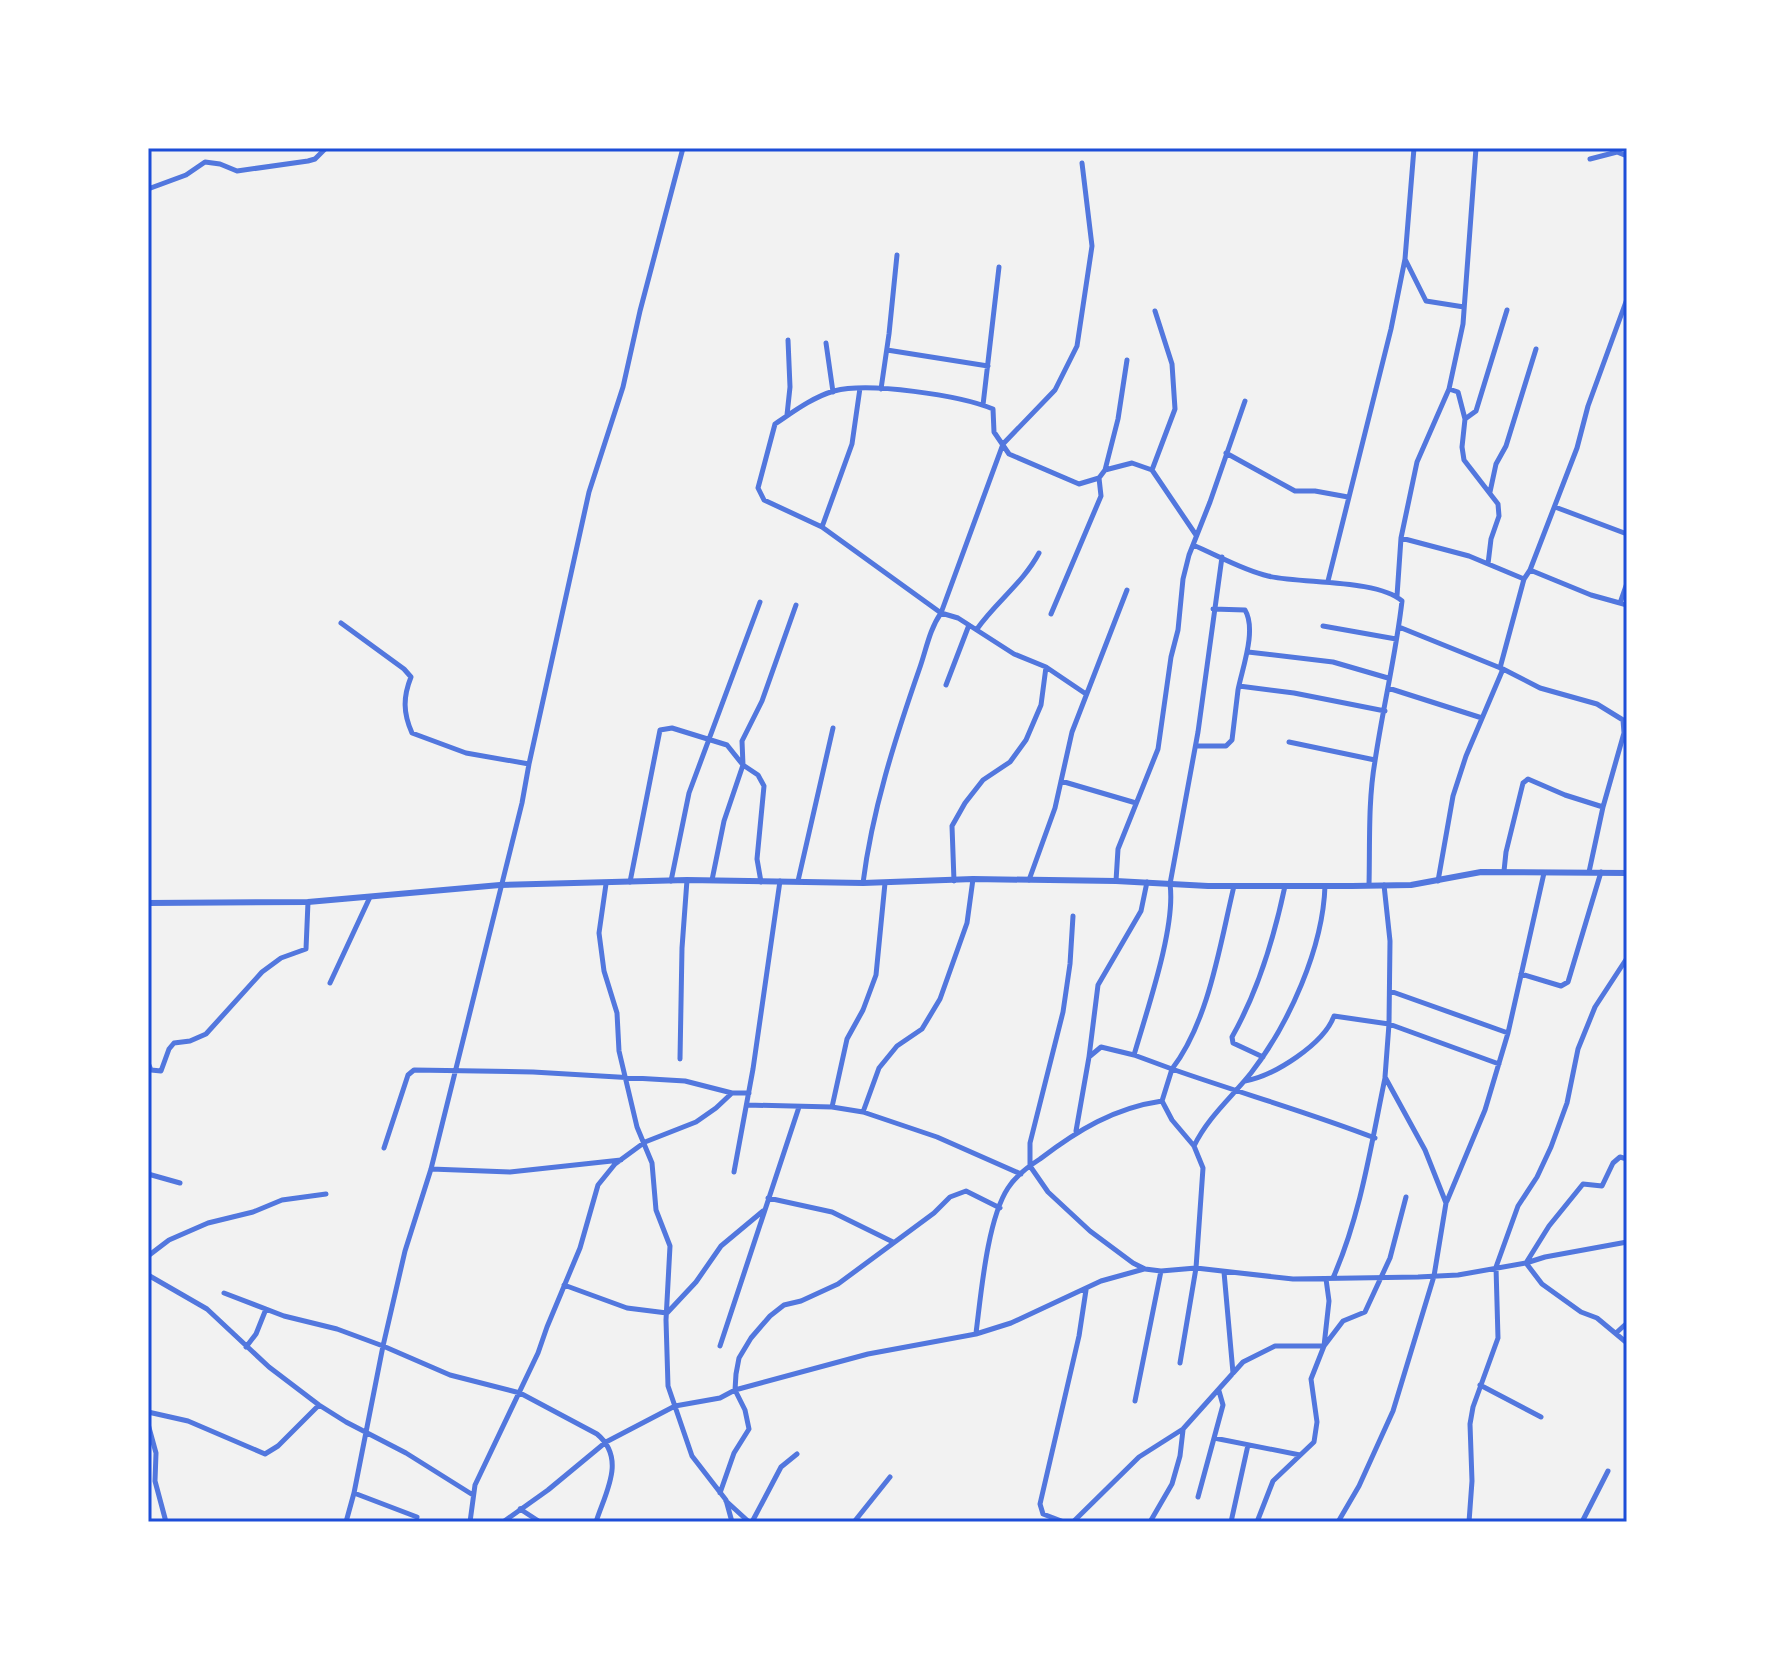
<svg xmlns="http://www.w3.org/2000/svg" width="1775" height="1670" viewBox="0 0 1775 1670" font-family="Raleway,sans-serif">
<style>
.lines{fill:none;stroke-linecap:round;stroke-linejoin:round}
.minor{stroke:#5277de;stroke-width:5}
.tertiary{stroke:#5277de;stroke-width:6}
.neatline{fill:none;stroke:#1d4ed8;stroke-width:3}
</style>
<rect width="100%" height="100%" fill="#f2f2f2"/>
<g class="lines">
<path class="minor" d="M 1414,148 L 1405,259 L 1426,301 L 1464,307
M 1590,159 L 1617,152 L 1627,156
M 148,189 L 186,175 L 205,162 L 220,164 L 237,171 L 308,161 L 315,159 L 326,148
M 826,343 L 833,392
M 887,350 L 988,366
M 860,388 L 852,444 L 822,527 L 941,613 L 958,618 L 1014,654 L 1046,667 L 1086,694
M 881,389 L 889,334 L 897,255
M 1449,389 L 1458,392 L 1465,419 L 1462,447 L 1464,460 L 1498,504 L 1499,516 L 1491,539 L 1488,564
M 983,405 L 999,267
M 787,415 L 790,387 L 788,340
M 1465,419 L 1476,411 L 1507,310
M 1226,453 L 1295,491 L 1315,491 L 1348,497
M 1105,470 L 1118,419 L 1127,360
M 1152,470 L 1175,409 L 1172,364 L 1155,311
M 1490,492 L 1496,464 L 1506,446 L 1536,349
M 1555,507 L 1627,534
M 822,527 L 764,500 L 758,488 L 775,424 C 793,412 813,397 834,391 C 869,382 959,395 993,409 L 994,432 L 1009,454 L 1079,484 L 1099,478 L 1105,470 L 1132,463 L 1152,470 L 1196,535
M 1401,538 L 1417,462 L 1449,389 L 1463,324 L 1476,148
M 1193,545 C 1217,555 1242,570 1268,576 C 1301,584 1377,579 1402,601 C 1396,654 1383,707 1375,761 C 1368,801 1370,844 1369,885
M 1530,570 L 1577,448 L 1588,406 L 1627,299
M 1328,581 L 1391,329 L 1405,259
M 1397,596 L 1401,538 L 1469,556 L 1524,579
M 1620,603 L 1627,583
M 1051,614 L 1101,496 L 1099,478
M 341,623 L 404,669 L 411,677 C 403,697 403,713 412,733 L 466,753 L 529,764
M 1323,626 L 1396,639
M 1399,627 L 1503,669 L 1540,688 L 1597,704 L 1623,720 L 1624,733 L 1627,735
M 977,629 C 996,602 1023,583 1039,553
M 1248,652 L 1333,662 L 1388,678
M 1500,668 L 1524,579 L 1530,570 L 1591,595 L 1627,605
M 946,685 L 969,625
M 1239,686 L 1294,693 L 1385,711
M 1388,688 L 1482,718
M 1289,742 L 1375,760
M 1196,746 L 1226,746 L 1232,740 C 1234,723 1236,707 1238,690 C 1242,669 1257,630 1245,610 L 1213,609
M 1061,781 L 1136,803
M 1603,807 L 1624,733
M 1504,871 L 1506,852 L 1523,783 L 1528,779 L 1565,795 L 1603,807 L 1589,872
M 1029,880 L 1055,808 L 1072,732 L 1127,590
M 671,881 L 689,793 L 760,602
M 798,881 L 833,728
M 954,881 L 952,826 L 965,803 L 983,780 L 1010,762 L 1026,740 L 1041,705 L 1046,667
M 1116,881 L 1118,849 L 1158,749 L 1171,657 L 1178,630 L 1183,579 L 1189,555 L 1210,502 L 1245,401
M 1438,881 L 1453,796 L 1466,756 L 1503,669
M 630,882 L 660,730 L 672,728 L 727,745 L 743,765 L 724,821 L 712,880
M 761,882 L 757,859 L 764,786 L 758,775 L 743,765 L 742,741 L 762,701 L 796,605
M 863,883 C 872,811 895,739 919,670 C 926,651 929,630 941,613 L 1003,444 L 1055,390 L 1077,346 L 1092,246 L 1082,163
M 606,884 L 599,933 L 604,971 L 617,1013 L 619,1051 L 637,1127 L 652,1163 L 656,1210 L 670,1246 L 666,1320 L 668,1386 L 692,1456 L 726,1500 L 732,1522
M 1234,886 C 1220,944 1209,1021 1172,1069 C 1240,1093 1308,1112 1375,1138
M 1073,916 L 1070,964 L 1063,1012 L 1030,1143 L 1030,1166 L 1048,1192 L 1090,1231 L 1133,1263 L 1145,1269 L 1161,1271 L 1196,1268 L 1293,1279 L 1418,1277 L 1458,1275 L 1526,1263 L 1545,1257 L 1627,1242
M 1521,974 L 1561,986 L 1568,982 L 1601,872
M 330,983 L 370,897
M 1390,991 L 1508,1033
M 1089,1057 L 1098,985 L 1141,911 L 1147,882
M 1263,1057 L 1233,1043 L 1232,1037 C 1258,991 1274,938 1285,886
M 680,1059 L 682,948 L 687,880
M 148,1063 L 151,1070 L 161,1071 L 169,1049 L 174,1043 L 190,1041 L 206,1034 L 262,972 L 281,958 L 306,949 L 308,902
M 1245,1081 C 1274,1076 1324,1044 1334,1016 L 1389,1024 L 1499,1064
M 747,1105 L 832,1107 L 863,1112 L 937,1137 L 1021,1174
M 832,1107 L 847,1039 L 863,1010 L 876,975 L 885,883
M 863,1112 L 879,1068 L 897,1046 L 922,1029 L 940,999 L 967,923 L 973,879
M 1076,1131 L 1089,1057 L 1101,1047 L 1134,1055
M 1194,1146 C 1208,1117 1231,1098 1251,1073 C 1289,1024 1323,948 1325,886
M 384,1148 L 408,1075 L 414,1070 L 533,1072 L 685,1081 L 732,1093
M 1627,1159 L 1620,1157 L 1613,1163 L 1602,1186 L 1583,1184 L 1549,1226 L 1526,1263 L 1542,1284 L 1581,1312 L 1597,1318 L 1627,1343
M 431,1169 L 510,1172 L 621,1160
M 734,1172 L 753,1069 L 780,881
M 148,1174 L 180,1183
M 768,1198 L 832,1212 L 893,1242
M 1447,1201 L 1485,1110 L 1508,1033 L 1544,873
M 148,1256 L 169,1240 L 208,1223 L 253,1212 L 282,1200 L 326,1194
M 1224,1272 L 1233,1373
M 148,1275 L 207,1309 L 269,1367 L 319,1405 L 346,1422 L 406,1453 L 473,1495
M 1333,1278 C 1361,1214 1371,1145 1385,1078
M 564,1285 L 627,1308 L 667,1313 L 696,1282 L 721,1246 L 763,1211
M 224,1293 L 284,1316 L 337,1329 L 383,1346 L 450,1375 L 520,1393 L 597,1434 C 627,1459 605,1493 596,1522
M 976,1333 C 981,1295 987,1220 1008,1188 C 1015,1177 1029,1166 1040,1159 C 1078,1130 1114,1108 1162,1101
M 1616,1333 L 1627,1323
M 720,1346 L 799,1107
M 246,1347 L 256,1334 L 266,1309
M 1180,1363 L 1196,1268 L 1203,1168 L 1194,1146 L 1172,1120 L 1162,1101 L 1172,1069 L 1134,1055 C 1147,1010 1176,927 1170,884 L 1198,732 L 1222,557
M 1480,1385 L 1541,1417
M 1135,1401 L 1161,1271
M 148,1412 L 188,1421 L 265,1454 L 278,1446 L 319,1405
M 148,1424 L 156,1453 L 155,1481 L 166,1522
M 1214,1438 L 1300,1455
M 354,1493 L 417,1517
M 720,1493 L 734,1453 L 749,1429 L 745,1410 L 735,1390 L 736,1374 L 739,1358 L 751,1338 L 770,1316 L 784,1305 L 801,1301 L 838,1284 L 934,1213 L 950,1197 L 966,1191 L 1000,1208
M 1198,1497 L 1223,1405 L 1219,1391
M 726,1501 L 749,1522
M 520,1509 L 540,1522
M 346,1522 L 354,1493 L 383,1346 L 405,1251 L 431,1169 L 522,803 L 529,764 L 589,492 L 623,387 L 640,311 L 683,148
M 470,1522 L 475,1485 L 538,1353 L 547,1327 L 580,1248 L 598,1185 L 615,1164 L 645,1142 L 696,1122 L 716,1108 L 732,1093 L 749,1093
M 503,1522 L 548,1490 L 606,1442 L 675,1406 L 720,1398 L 735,1390 L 868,1354 L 976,1334 L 1011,1323 L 1101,1281 L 1144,1269
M 752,1522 L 781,1467 L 797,1454
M 854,1522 L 890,1477
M 1064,1522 L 1043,1514 L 1040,1504 L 1079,1336 L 1086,1290
M 1073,1522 L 1139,1457 L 1183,1429 L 1243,1362 L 1275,1346 L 1324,1346 L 1329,1301 L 1326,1279
M 1150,1522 L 1172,1484 L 1180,1456 L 1183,1430
M 1231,1522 L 1248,1445
M 1257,1522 L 1273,1481 L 1314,1442 L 1317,1422 L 1311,1379 L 1324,1346 L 1343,1321 L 1365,1312 L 1390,1258 L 1406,1197
M 1338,1522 L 1359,1486 L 1393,1411 L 1434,1276 L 1446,1203 L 1425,1150 L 1385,1077 L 1389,1024 L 1390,941 L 1384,885
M 1469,1522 L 1472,1481 L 1470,1424 L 1473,1407 L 1498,1338 L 1496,1267 L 1518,1206 L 1537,1177 L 1551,1147 L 1567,1103 L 1578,1049 L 1595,1007 L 1627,958
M 1582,1522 L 1608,1471"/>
<path class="tertiary" d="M 148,903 L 308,902 L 500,885 L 687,880 L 863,883 L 973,879 L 1116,881 L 1208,886 L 1352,886 L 1411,885 L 1481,872 L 1627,873"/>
</g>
<rect width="1775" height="1670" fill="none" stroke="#ffffff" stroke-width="300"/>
<rect x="150" y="150" width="1475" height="1370" class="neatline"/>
</svg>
